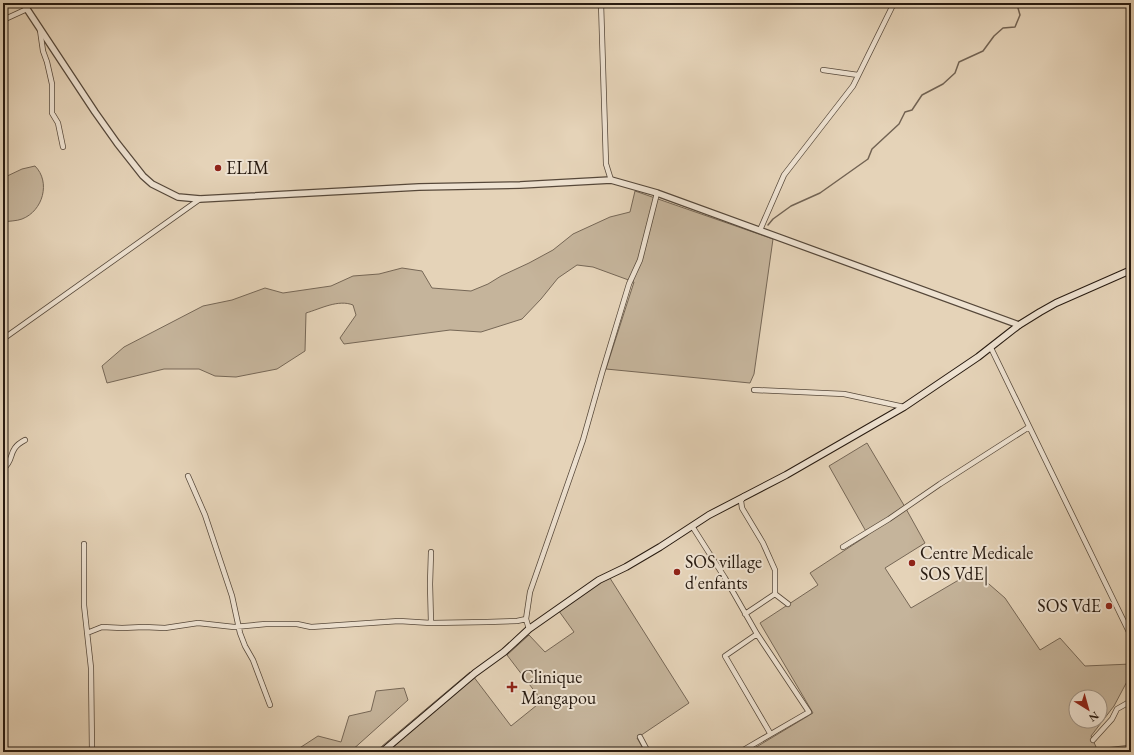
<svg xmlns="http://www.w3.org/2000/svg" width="1134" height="755" viewBox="0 0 1134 755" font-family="'EB Garamond',serif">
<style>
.green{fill:#c5b49b;stroke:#766756;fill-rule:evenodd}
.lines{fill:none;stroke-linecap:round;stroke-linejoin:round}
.stream{stroke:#726353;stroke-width:1.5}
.minor-casing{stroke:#56483a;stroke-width:6}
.tertiary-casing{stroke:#56483a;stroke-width:8}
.secondary-casing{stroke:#271a10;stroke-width:8}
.minor{stroke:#eee2d1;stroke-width:4.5}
.tertiary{stroke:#eee2d1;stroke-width:5.5}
.secondary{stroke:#eee2d1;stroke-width:6}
.poi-dot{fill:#8f2418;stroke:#eee2d1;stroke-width:1.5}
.labels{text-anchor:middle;stroke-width:4;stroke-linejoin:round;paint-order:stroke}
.poi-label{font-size:18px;fill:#271a10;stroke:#eee2d1;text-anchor:start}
</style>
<rect width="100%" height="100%" fill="#e5d3b8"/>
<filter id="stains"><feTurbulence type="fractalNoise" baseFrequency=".005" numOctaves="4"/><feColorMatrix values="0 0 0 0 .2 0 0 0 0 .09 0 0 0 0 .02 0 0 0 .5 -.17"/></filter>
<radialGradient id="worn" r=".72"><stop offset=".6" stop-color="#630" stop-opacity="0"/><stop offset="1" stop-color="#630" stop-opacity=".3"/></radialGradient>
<path class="green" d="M 35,166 C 51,182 43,211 22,219 C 17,221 9,221 3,222 L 3,178 L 22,169 Z
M 635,191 L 773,239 L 754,374 L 750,383 L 606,369 L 634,282 L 593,267 L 577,265 L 558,278 L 541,299 L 522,319 L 481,332 L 450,330 L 344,344 L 340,338 L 356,315 L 353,305 C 338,299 320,309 306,313 L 305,351 L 277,369 L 236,377 L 215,376 L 199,369 L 164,369 L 107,383 L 102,366 L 124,347 L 203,306 L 232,300 L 265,288 L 283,293 L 331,286 L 353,276 L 379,274 L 402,268 L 422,271 L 432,288 L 471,291 L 488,284 L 501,276 L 529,263 L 553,250 L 573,234 L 610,217 L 630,212 Z
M 867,443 L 905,507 L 925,543 L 885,568 L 911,608 L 974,571 L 1005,598 L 1040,650 L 1060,638 L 1085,666 L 1131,664 L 1131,674 L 1114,706 L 1091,736 L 1097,749 L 1131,745 L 1131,752 L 748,752 L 813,713 L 760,623 L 818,585 L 810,573 L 868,535 L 829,466 ZM 1076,697 L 1100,697 L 1100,721 L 1076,721 Z
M 608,575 L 689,703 L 637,738 L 645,752 L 375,752 L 470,672 L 511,726 L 542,701 L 507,655 L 529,635 L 545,652 L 574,632 L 556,607 L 589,584 Z
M 404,688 L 408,700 L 350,752 L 299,752 L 298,749 L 318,736 L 341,742 L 349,716 L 371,711 L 376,691 Z"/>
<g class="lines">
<path class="stream" d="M 768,225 L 773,219 L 791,206 L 820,193 L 868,159 L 872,149 L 899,124 L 905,112 L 912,110 L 922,95 L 943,84 L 955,73 L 959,62 L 983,51 L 994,36 L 1003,28 L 1015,27 L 1020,15 L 1018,8 L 1020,3"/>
<defs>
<path id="minor" d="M 601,3 L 606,164 L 611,180
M 3,20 L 27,9
M 40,30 L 43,51 L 47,62 L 52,84 L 52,113 L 58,123 L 63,147
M 823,70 L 858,75
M 760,230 L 784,175 L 853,86 L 894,3
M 3,339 L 200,199
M 991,348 L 1131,636
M 754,390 L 844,394 L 904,407
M 3,469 C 16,459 6,450 25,440
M 188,476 L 205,515 L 232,596 L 240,633 L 245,646 L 253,660 L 270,705
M 744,496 L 741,501 L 742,508 L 763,543 L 775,570 L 775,594 L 745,614
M 692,526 L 725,578 L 757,634 L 809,712 L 740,752
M 84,544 L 84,605 L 91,668 L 92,752
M 843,547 L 889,519 L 940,484 L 1029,427
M 431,552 L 430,584 L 431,623
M 775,594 L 788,604
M 529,629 L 526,619 L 530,592 L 583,440 L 602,373 L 629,284 L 640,260 L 657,193
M 87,633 L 102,627 L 122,628 L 144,627 L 165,628 L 198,623 L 234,627 L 266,624 L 297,624 L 311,627 L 399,621 L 431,623 L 487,622 L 517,621 L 526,619
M 757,634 L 725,656 L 770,733
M 640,737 L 648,752
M 1093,740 L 1112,719 L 1117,709 L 1131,701"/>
<path id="tertiary" d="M 23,3 L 95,112 L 117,143 L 143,176 L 152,184 L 178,197 L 200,199 L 419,187 L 520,185 L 611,180 L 657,193 L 1019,325"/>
<path id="secondary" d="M 382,752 L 475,673 L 504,652 L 529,629 L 599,580 L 626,567 L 660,547 L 709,515 L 786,475 L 904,407 L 978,357 L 1019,325 L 1040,312 L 1056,303 L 1131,270"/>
</defs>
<use href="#minor" class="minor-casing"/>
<use href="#tertiary" class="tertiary-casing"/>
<use href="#secondary" class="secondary-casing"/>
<use href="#minor" class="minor"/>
<use href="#tertiary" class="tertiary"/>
<use href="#secondary" class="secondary"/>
</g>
<g class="poi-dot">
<circle cx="218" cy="168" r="4"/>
<circle cx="912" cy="563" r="4"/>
<circle cx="677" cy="572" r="4"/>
<circle cx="1109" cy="606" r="4"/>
<path d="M510 681h4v4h4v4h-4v4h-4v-4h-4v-4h4z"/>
</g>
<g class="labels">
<g class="poi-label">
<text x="226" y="174">ELIM</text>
<text x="920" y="559">Centre Medicale<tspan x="920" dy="21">SOS VdE|</tspan></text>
<text x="685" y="568">SOS village<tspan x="685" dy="21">d'enfants</tspan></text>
<text x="1101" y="612" text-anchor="end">SOS VdE</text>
<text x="521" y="683">Clinique<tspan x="521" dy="21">Mangapou</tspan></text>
</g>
</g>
<rect width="1134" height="755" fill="none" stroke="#e5d3b8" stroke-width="16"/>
<rect x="4" y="4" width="1126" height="747" fill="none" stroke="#271a10" stroke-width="2"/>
<rect x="8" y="8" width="1118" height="739" fill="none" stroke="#271a10"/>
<g transform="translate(1088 709) rotate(143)"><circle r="19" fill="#eee2d1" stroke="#9e9284"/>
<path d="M0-3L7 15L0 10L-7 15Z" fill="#8f2418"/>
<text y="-6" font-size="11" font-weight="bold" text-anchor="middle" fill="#271a10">N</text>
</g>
<rect width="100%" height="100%" filter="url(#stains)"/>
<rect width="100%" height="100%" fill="url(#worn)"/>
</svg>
